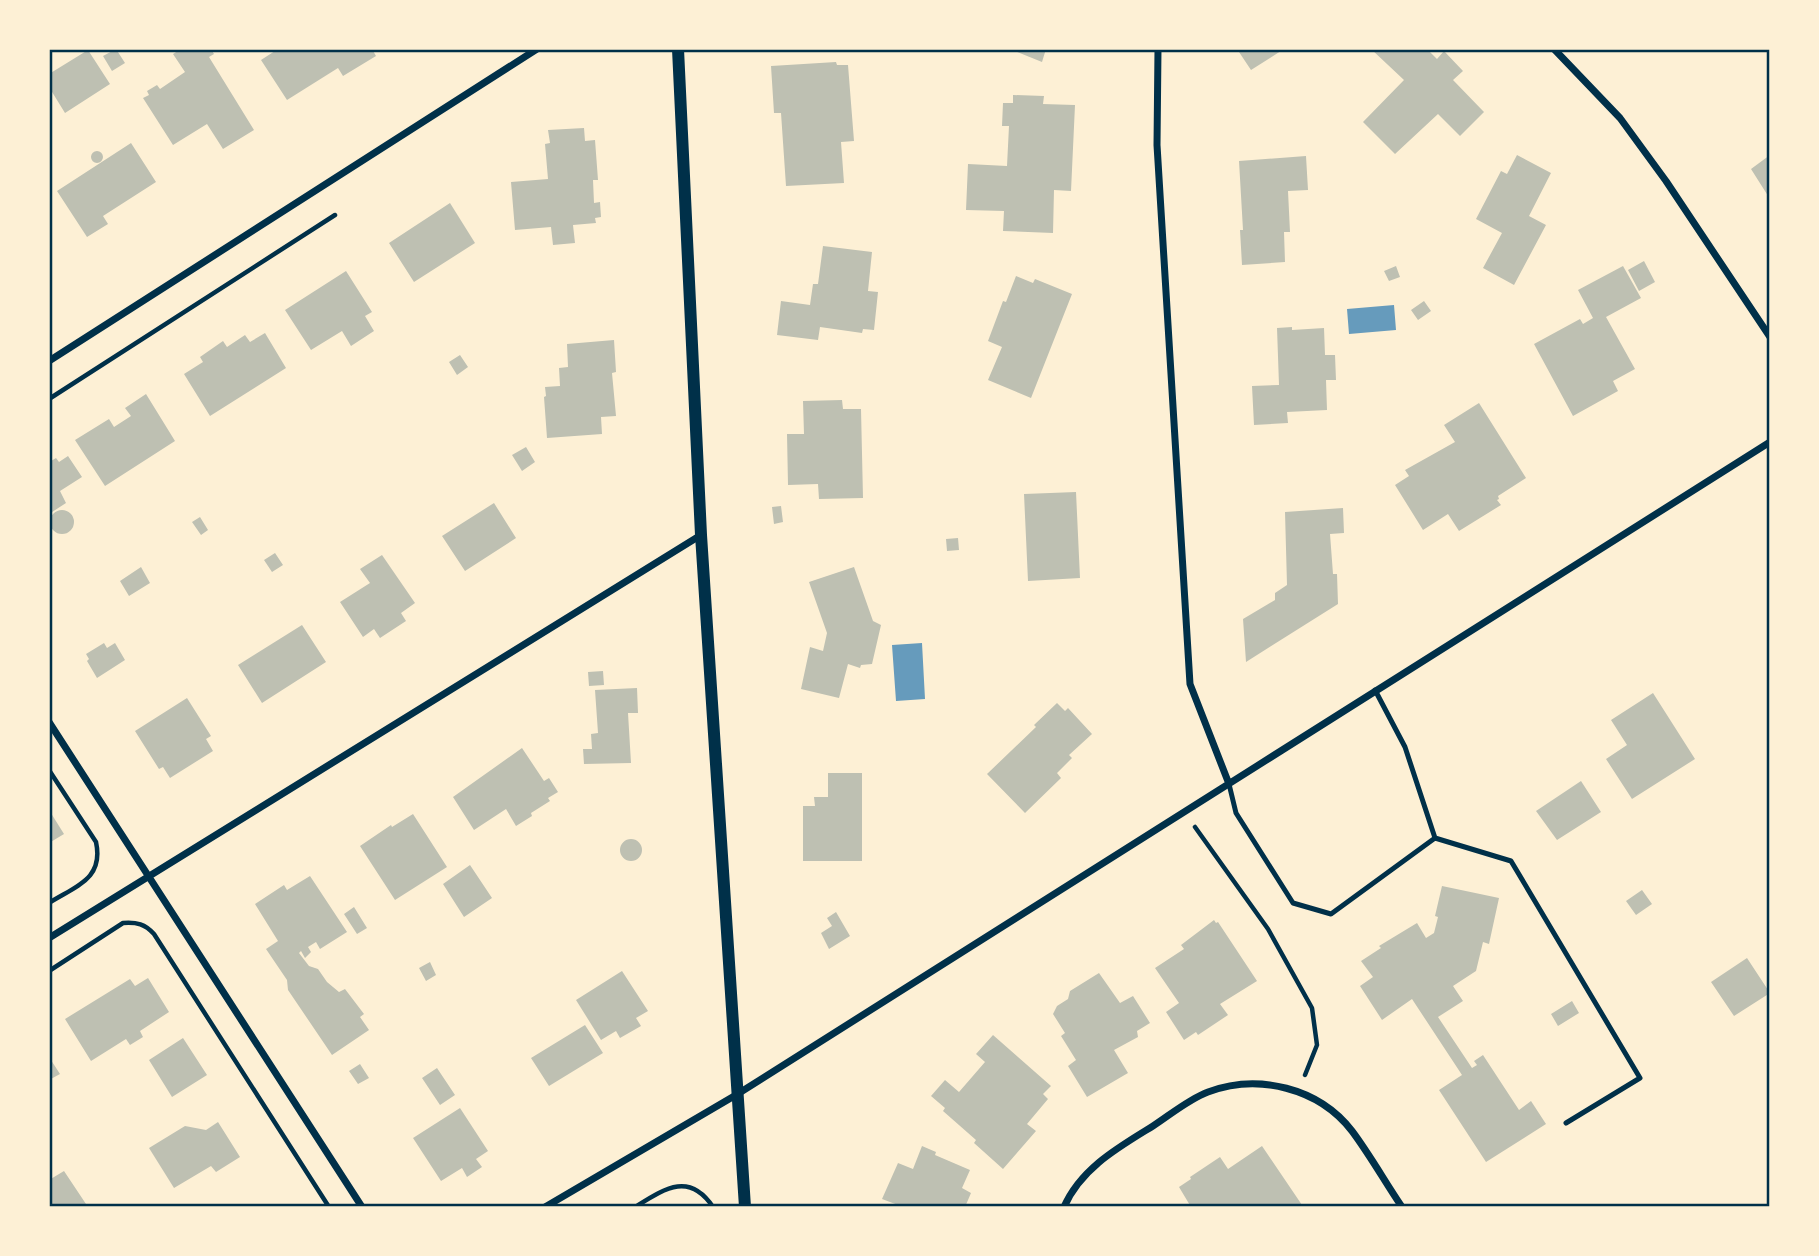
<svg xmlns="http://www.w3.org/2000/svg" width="1819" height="1256" viewBox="0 0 1819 1256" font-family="Poppins,sans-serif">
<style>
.water{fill:#669bbc}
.building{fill:#bec0b2}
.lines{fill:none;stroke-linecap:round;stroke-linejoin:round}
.path{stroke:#003049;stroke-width:4.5}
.service{stroke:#003049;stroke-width:5}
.minor{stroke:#003049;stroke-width:7}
.tertiary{stroke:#003049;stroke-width:12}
.neatline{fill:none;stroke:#003049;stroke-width:2.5}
</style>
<rect width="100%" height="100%" fill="#fdf0d5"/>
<path class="water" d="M 1394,305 L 1396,330 L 1349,334 L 1347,309 Z
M 922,643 L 925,699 L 896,701 L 892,645 Z"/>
<path class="building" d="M 116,49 L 125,63 L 112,71 L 103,56 Z
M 181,49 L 211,49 L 214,54 L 209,57 L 254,130 L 223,149 L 207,124 L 173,145 L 143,98 L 149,95 L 147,91 L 157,85 L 160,89 L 185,72 L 173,54 Z
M 278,49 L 372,49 L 376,56 L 343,76 L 338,68 L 287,100 L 261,60 Z
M 1010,49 L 1046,49 L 1042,62 Z
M 1237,49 L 1284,49 L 1251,70 Z
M 1371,49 L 1427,49 L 1437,59 L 1444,51 L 1463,71 L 1453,80 L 1484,112 L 1460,136 L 1438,114 L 1395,154 L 1363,122 L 1404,80 Z
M 88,50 L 110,84 L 65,113 L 49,87 L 49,74 Z
M 836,62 L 837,65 L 848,65 L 854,141 L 841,142 L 844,183 L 786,186 L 781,113 L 774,113 L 771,66 Z
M 1013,95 L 1044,96 L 1043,104 L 1075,105 L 1071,191 L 1054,190 L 1053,233 L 1003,231 L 1004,211 L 966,210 L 968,164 L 1007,166 L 1009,126 L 1002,126 L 1003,103 L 1013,103 Z
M 584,128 L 585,141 L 595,140 L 598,180 L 593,180 L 594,203 L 600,202 L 601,217 L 595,218 L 596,223 L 573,225 L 575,243 L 553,245 L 551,227 L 515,230 L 511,182 L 548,179 L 545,144 L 550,143 L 548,130 Z
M 131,143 L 156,182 L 103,216 L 108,224 L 87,237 L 57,191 Z
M91 157a6 6 0 1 1 12 0a6 6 0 1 1-12 0Z
M 1517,155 L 1551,173 L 1529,216 L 1546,225 L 1514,285 L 1483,268 L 1502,233 L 1476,219 L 1501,171 L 1507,174 Z
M 1770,155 L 1770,199 L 1751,169 Z
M 1306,156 L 1308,190 L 1288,191 L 1290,232 L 1284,232 L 1285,262 L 1242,265 L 1240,230 L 1243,230 L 1239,161 Z
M 450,203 L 475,243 L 414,282 L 389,243 Z
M 823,246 L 872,252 L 868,291 L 878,292 L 874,330 L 863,329 L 862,333 L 820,327 L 818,340 L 777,335 L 781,301 L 810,305 L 813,284 L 818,284 Z
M 1644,261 L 1655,282 L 1639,291 L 1628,270 Z
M 1396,266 L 1400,277 L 1389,281 L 1384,271 Z
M 1623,266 L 1641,298 L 1606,317 L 1635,369 L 1613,381 L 1618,391 L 1573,416 L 1534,344 L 1580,319 L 1583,324 L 1593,318 L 1578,290 Z
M 346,271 L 372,312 L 365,316 L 374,331 L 351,346 L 342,331 L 311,350 L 285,310 Z
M 1016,276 L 1033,283 L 1035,279 L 1072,294 L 1031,398 L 988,380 L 1002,347 L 988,341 L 1003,301 L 1006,302 Z
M 1424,301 L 1431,311 L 1418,320 L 1411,310 Z
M 1292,327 L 1292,330 L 1324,328 L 1325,355 L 1335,355 L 1336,380 L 1326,380 L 1327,410 L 1287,412 L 1288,423 L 1254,425 L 1252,386 L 1279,385 L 1277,328 Z
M 265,333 L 286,368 L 210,416 L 184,374 L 203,362 L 200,357 L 223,341 L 227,347 L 245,335 L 250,342 Z
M 614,340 L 616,372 L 612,373 L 616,416 L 601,417 L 602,434 L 547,438 L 544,397 L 546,396 L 545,387 L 560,386 L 559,368 L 568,367 L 567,344 Z
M 460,355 L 468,367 L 457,375 L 449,362 Z
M 146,394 L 175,441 L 105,486 L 75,440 L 109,419 L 114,427 L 131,416 L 125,408 Z
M 842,400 L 843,409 L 861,409 L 863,498 L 819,499 L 818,484 L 788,485 L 787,434 L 804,434 L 803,401 Z
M 1479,403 L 1526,478 L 1498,496 L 1499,499 L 1497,500 L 1501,505 L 1459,531 L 1448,514 L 1423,530 L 1395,485 L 1409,476 L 1405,470 L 1455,442 L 1444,425 Z
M 526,447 L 535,462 L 522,471 L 512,455 Z
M 68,456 L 82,477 L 60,491 L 66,503 L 49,514 L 49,459 L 51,461 L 56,458 L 59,462 Z
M 1076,492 L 1080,578 L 1028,581 L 1024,494 Z
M 494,503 L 516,538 L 465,571 L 442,536 Z
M 781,506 L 783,522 L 774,524 L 772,507 Z
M 1343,508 L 1344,533 L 1330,534 L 1333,574 L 1337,574 L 1338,604 L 1246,662 L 1243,619 L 1275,600 L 1275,593 L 1287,585 L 1285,512 Z
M50 522a12 12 0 1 1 24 0a12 12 0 1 1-24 0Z
M 200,517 L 208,530 L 201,535 L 192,522 Z
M 958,538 L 959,550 L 947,551 L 946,539 Z
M 275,553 L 283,565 L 272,572 L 264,560 Z
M 382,555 L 415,603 L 401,613 L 406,621 L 380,638 L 374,629 L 363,637 L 340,602 L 370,583 L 360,569 Z
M 141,567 L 150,583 L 129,596 L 120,581 Z
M 854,567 L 873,621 L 881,625 L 872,664 L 861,665 L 860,668 L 848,664 L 839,698 L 801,689 L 810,647 L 823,651 L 827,633 L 809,582 Z
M 302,625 L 326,662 L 262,703 L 238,665 Z
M 104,643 L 107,648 L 115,643 L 125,660 L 97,678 L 87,661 L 89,659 L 86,654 Z
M 603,671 L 604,685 L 589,686 L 588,672 Z
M 637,688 L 638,713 L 628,713 L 631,763 L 584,764 L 583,749 L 592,749 L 591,734 L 598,733 L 595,690 Z
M 1653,693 L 1695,759 L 1632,799 L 1606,759 L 1627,745 L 1611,720 Z
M 187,698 L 211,736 L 206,739 L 213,751 L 170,778 L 163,767 L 159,769 L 135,731 Z
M 1057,703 L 1065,711 L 1068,708 L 1092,734 L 1069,755 L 1072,758 L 1057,773 L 1061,778 L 1025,813 L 987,774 L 1036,727 L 1034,725 Z
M 522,748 L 544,781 L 549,778 L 558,792 L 548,798 L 550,801 L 531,813 L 532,816 L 516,826 L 506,809 L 474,830 L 453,797 Z
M 828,773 L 862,773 L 862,861 L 803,861 L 803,806 L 815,806 L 814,797 L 828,797 Z
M 1581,781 L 1601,812 L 1557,840 L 1536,811 Z
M 49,810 L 64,834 L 49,843 Z
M 413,814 L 447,867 L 395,900 L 360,846 L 391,825 L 392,827 Z
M620 850a11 11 0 1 1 22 0a11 11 0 1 1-22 0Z
M 470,865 L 492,898 L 464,917 L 443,884 Z
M 310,876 L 347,932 L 320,949 L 316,942 L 308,947 L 311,952 L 305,958 L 301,951 L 299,953 L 309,966 L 318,969 L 327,982 L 339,992 L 345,989 L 364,1014 L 360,1017 L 369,1030 L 332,1055 L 288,990 L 287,980 L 266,949 L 278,941 L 255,904 L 284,885 L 287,890 Z
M 1442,886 L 1499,898 L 1489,944 L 1483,942 L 1476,971 L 1453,986 L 1463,1001 L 1438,1017 L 1472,1068 L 1477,1065 L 1474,1061 L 1483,1055 L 1519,1110 L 1531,1101 L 1546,1124 L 1486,1162 L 1439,1090 L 1462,1075 L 1412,999 L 1382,1020 L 1360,986 L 1373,977 L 1361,961 L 1381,948 L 1379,946 L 1417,923 L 1426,938 L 1434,933 L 1438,917 L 1435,916 Z
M 1642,890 L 1652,904 L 1636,915 L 1626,901 Z
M 354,907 L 367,928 L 357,934 L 344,914 Z
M 836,912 L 850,936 L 829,949 L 821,933 L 832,926 L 827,918 Z
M 1214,920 L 1216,923 L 1218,922 L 1257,981 L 1220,1004 L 1228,1015 L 1198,1035 L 1196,1032 L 1184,1040 L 1166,1012 L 1179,1003 L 1155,968 L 1184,949 L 1181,945 Z
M 1747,958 L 1770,993 L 1734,1016 L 1711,982 Z
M 430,962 L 436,975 L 426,981 L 419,968 Z
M 622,971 L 648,1011 L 636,1018 L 641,1026 L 620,1038 L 616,1031 L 601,1040 L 576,1000 Z
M 1099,973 L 1120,1003 L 1133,996 L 1150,1023 L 1137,1031 L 1138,1037 L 1114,1050 L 1128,1073 L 1087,1097 L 1068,1066 L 1076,1060 L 1061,1036 L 1065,1033 L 1053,1014 L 1057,1006 L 1068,999 L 1070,991 Z
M 148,978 L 169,1012 L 140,1031 L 143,1037 L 130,1045 L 126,1039 L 91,1061 L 65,1019 L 130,979 L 135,986 Z
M 1572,1001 L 1579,1013 L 1558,1026 L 1551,1014 Z
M 585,1025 L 603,1053 L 549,1086 L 531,1058 Z
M 993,1035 L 1051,1086 L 1043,1094 L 1048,1099 L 1027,1124 L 1036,1131 L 1003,1169 L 974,1143 L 976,1140 L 943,1111 L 945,1108 L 931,1096 L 945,1080 L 959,1092 L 985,1062 L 976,1054 Z
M 183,1038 L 207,1075 L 172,1097 L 149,1060 Z
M 49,1057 L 60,1074 L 49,1080 Z
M 360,1064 L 369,1078 L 358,1084 L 349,1071 Z
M 437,1068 L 455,1095 L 440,1105 L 422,1078 Z
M 460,1108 L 488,1151 L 476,1159 L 482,1167 L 467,1177 L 462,1168 L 441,1181 L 413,1138 Z
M 218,1122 L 240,1157 L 216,1172 L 211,1166 L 174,1188 L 149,1148 L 185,1126 L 206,1130 Z
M 922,1146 L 936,1152 L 935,1155 L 970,1170 L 962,1188 L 971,1193 L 965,1207 L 898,1207 L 898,1205 L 882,1199 L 898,1163 L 913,1169 Z
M 1262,1146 L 1302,1205 L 1299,1207 L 1191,1207 L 1179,1187 L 1191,1179 L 1190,1177 L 1220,1157 L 1228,1169 Z
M 64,1171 L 88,1207 L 49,1207 L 49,1180 Z"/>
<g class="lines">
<path class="path" d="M 49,399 L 335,215
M 49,770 L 96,842 C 104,879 76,886 49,903
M 1195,827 L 1268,929 L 1312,1008 L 1317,1045 L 1305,1075
M 49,971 L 123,923 C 137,922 145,924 154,934 L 329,1207
M 635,1207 C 664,1189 689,1171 713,1207"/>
<path class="service" d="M 1375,690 L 1405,747 L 1435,838 L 1511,861 L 1640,1078 L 1566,1123
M 1229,784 L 1236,813 L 1293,903 L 1331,914 L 1435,838"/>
<path class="minor" d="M 1158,49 L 1157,145 L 1190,684 L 1229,784
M 1554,49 L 1620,118 L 1666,181 L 1770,337
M 49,361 L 537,49
M 49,722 L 362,1207
M 49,938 L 701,535
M 545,1207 L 736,1095 L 1770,442
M 1064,1207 C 1081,1168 1119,1147 1153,1126 C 1170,1115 1189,1099 1208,1092 C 1258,1073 1319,1088 1352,1131 C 1370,1155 1385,1182 1402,1207"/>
<path class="tertiary" d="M 678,49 L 701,535 L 745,1207"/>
</g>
<rect width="1819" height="1256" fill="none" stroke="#fdf0d5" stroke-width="102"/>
<rect x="51" y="51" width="1717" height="1154" class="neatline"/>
</svg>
